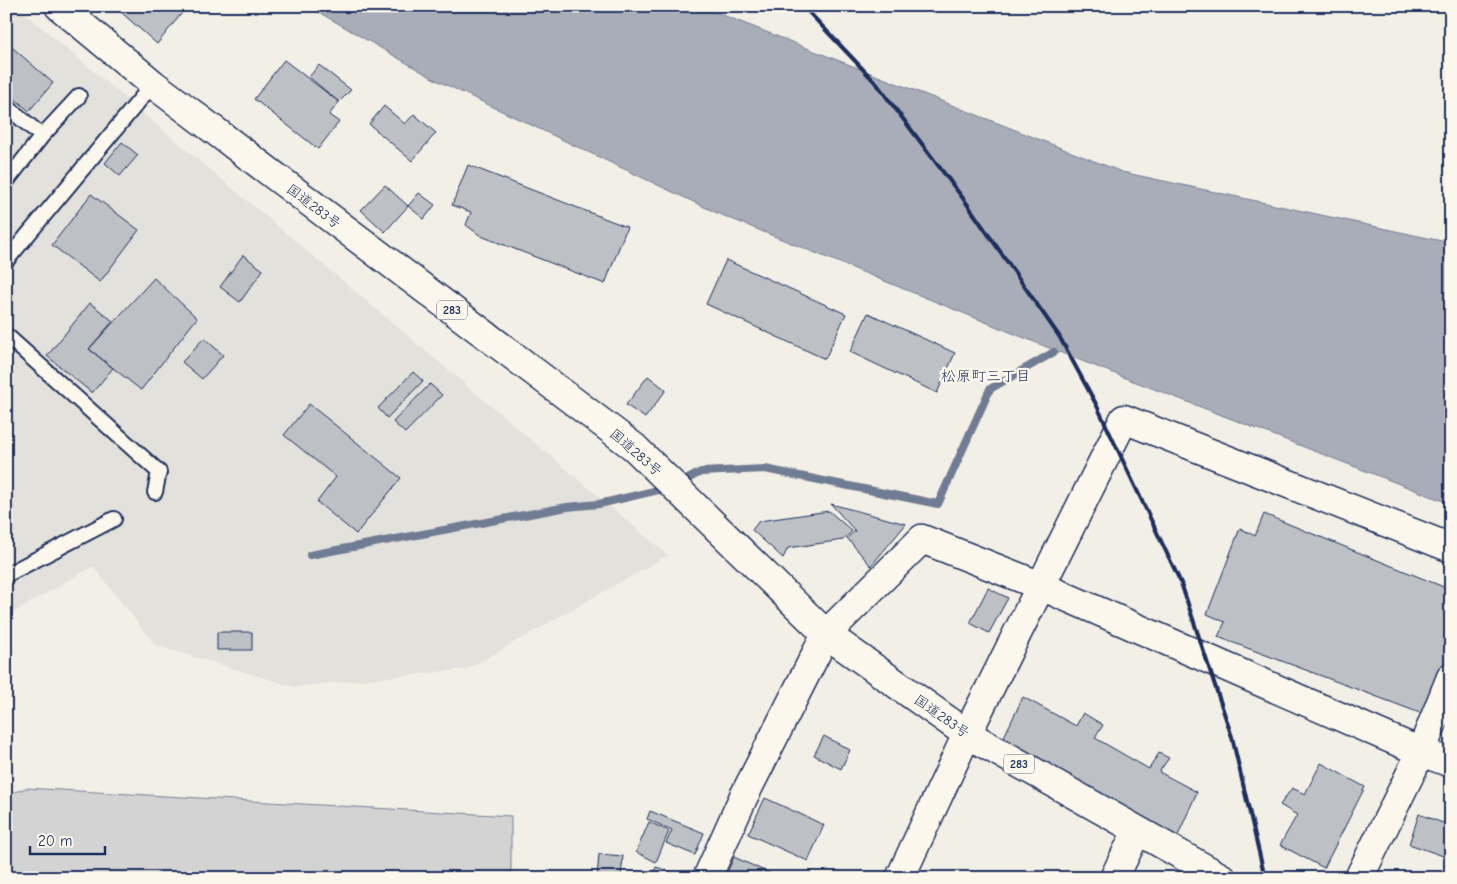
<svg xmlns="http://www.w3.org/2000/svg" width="1457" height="884" viewBox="0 0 1457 884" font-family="'Comic Neue','Klee One',sans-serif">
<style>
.built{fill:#e2e1dc}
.green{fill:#d2d3d2;stroke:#768198}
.water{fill:#a9adb7;stroke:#707b93}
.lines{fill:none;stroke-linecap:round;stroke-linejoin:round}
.stream{stroke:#707b93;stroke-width:8}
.building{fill:#bdc0c4;stroke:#1b2f5e}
.lane-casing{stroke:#1b2f5e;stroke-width:18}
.street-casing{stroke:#1b2f5e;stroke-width:31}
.highway-casing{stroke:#1b2f5e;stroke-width:31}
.lane{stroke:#fbf7ec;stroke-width:14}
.street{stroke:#fbf7ec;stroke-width:28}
.highway{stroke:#fbf7ec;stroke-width:28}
.rail{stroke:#1b2f5e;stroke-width:4}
.labels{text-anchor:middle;stroke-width:5;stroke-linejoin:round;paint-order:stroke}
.shield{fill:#fbf7ec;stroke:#5e6b89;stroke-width:1}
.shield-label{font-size:12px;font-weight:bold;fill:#1b2f5e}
.street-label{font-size:14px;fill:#1b2f5e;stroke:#fbf7ec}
.neighbourhood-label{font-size:15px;fill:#1b2f5e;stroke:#fbf7ec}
</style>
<rect width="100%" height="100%" fill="#f2efe6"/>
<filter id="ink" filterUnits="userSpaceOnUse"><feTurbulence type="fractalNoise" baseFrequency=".02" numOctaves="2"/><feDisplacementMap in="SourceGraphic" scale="10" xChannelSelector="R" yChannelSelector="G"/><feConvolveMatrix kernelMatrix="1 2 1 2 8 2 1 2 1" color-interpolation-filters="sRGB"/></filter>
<g filter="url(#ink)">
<path class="built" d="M 6,6 L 16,6 L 668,555 L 467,669 L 294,687 L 155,645 L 93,566 L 6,617 Z"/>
<path class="green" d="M 26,788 L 511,816 L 511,878 L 6,878 L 6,795 Z"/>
<path class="water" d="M 308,6 L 700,6 L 1122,172 L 1451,243 L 1451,504 L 1069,356 L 717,213 L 436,80 Z"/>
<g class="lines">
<path class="stream" d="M 680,483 L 701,472 L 765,469 L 938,504 L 990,389 L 1054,352
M 310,555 L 567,507 L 599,504 L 667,488"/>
</g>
<path class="building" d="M 114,6 L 184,6 L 186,8 L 157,44 Z
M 6,42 L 53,83 L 29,111 L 6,91 Z
M 284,60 L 339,102 L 329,115 L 339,122 L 318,149 L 254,99 Z
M 319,65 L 351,90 L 339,102 L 309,77 Z
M 384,106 L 405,124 L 414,114 L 436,133 L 412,161 L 369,124 Z
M 122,142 L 138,155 L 120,176 L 105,163 Z
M 468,165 L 627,227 L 605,284 L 481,236 L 466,225 L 471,212 L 452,205 Z
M 385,185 L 408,206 L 385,232 L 361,210 Z
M 419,193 L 435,205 L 424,219 L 408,206 Z
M 91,194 L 139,230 L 100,282 L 52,245 Z
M 243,255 L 263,270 L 240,302 L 220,287 Z
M 726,260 L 846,314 L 825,359 L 706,304 Z
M 154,278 L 197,318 L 141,390 L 89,349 Z
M 90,303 L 113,321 L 89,349 L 113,368 L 92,393 L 47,356 Z
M 868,313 L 955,353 L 937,393 L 850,352 Z
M 204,338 L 223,355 L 202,379 L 182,362 Z
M 413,372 L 423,381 L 387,418 L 378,408 Z
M 648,376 L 666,390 L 645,418 L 626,405 Z
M 430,384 L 442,395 L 405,433 L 393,422 Z
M 309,404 L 401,478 L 356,534 L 317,502 L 336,477 L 284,435 Z
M 831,504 L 906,524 L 871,566 L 847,538 L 855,531 Z
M 829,511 L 852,531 L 843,540 L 788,548 L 783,558 L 752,530 L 759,521 Z
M 1264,514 L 1451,590 L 1451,655 L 1428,716 L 1218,637 L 1225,622 L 1207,614 L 1240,528 L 1255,536 Z
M 988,588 L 1008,598 L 989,633 L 970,623 Z
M 217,632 L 252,632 L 252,650 L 217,650 Z
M 1023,697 L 1076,726 L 1083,713 L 1103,725 L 1095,738 L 1149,769 L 1159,753 L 1169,758 L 1159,772 L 1197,792 L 1176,840 L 1001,743 Z
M 824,736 L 850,750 L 841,769 L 814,755 Z
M 1321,763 L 1365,787 L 1324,868 L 1280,845 L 1297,815 L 1280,805 L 1292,788 L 1305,794 Z
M 765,798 L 824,825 L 808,861 L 748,834 Z
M 650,811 L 704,833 L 695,855 L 666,843 L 672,830 L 647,819 Z
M 1419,814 L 1451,826 L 1451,845 L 1446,857 L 1409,844 Z
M 649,822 L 669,831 L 656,862 L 636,852 Z
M 599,854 L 623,856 L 621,878 L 597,878 Z
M 734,857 L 771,874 L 770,878 L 725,877 Z
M 656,867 L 686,877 L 685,878 L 652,878 Z
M 1447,867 L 1451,869 L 1451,878 L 1442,878 Z"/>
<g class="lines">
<defs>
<path id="lane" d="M 6,106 L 42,136
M 6,182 L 42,136 L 79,96
M 6,261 L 153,84
M 6,335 L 159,472 L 155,492
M 6,575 L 114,519"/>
<path id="street" d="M 707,878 L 743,798 L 826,634 L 922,539 L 1041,586 L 1421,752 L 1451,763
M 900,878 L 967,734 L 1124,419 L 1451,548
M 1114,878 L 1137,831
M 1359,878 L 1421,752 L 1451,677"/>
<path id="highway" d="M 59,6 L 153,84 L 634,447 L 826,634 L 967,734 L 1222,878"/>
</defs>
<use href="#lane" class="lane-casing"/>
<use href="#street" class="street-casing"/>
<use href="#highway" class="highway-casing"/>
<use href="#lane" class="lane"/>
<use href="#street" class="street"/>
<use href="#highway" class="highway"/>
<path class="rail" d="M 803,6 L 876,83 L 965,201 L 1059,336 L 1096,404 L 1181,583 L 1232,737 L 1265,878"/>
</g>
</g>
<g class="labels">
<g class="shield">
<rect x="437" y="300.5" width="30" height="19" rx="4"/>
<rect x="1004" y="754.5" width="30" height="19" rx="4"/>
</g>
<g class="shield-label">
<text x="452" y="314">283</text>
<text x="1019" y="768">283</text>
</g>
<g class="street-label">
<text transform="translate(314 206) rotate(37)" y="5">国道283号</text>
<text transform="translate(636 452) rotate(41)" y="5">国道283号</text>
<text transform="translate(942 716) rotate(35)" y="5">国道283号</text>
</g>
<g class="neighbourhood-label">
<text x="986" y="381">松原町三丁目</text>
</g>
</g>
<rect width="1457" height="884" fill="none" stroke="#fbf7ec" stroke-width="25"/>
<rect x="12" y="12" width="1432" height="859" fill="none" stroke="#1b2f5e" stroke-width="2" filter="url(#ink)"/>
<path d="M30 846v8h75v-8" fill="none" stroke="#1b2f5e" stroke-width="2.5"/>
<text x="38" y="846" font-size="15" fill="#1b2f5e" stroke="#fbf7ec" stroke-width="4" paint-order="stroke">20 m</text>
</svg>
